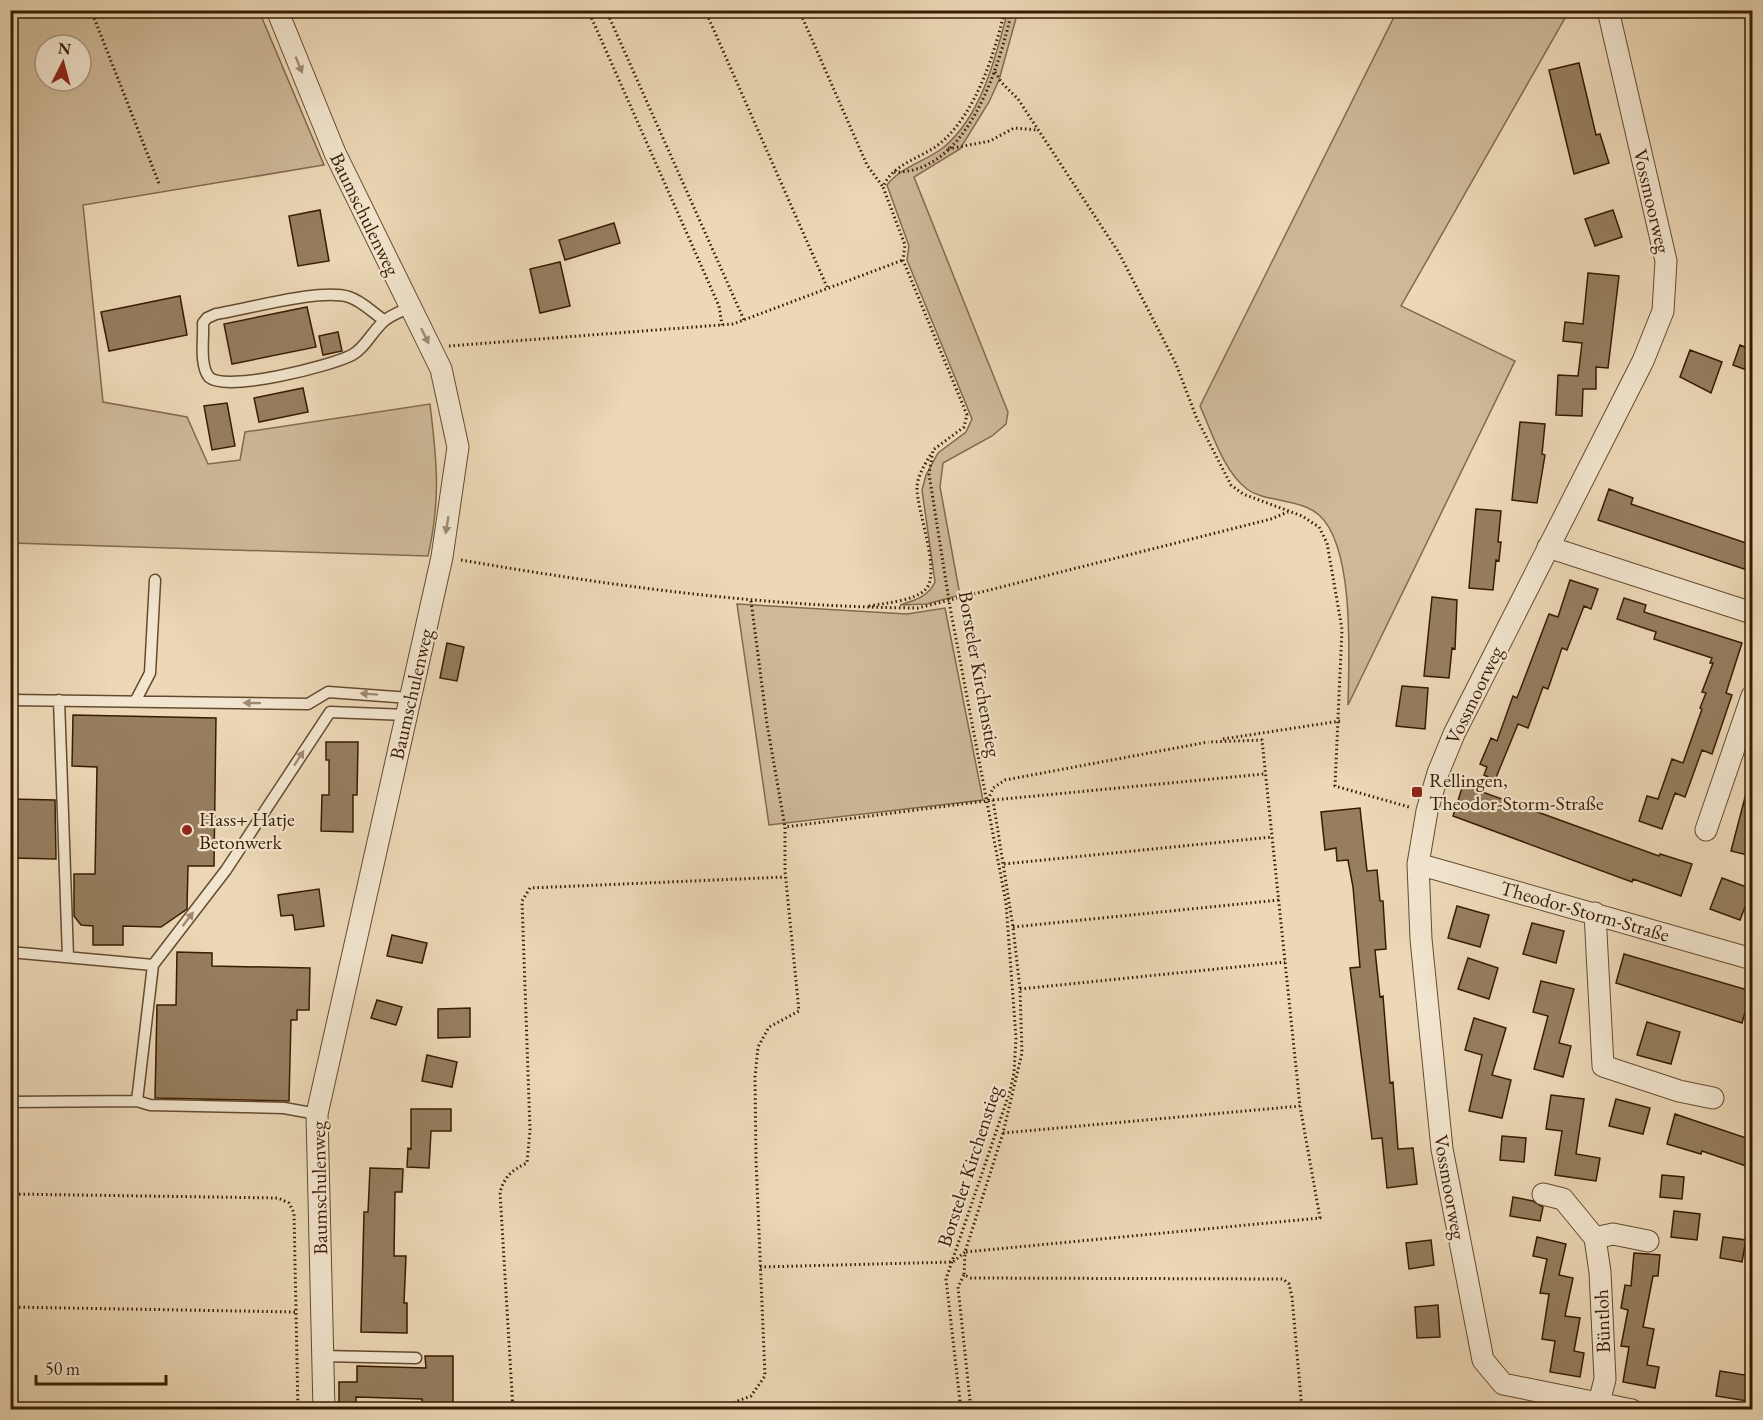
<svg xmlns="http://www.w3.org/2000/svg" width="1763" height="1420" viewBox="0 0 1763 1420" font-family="'EB Garamond',serif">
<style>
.green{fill:#cdb897;stroke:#826a4c;stroke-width:1.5;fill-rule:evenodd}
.building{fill:#967e5f;stroke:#381c00;stroke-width:1.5}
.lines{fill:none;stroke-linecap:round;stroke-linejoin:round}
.service-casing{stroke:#654b2e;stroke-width:13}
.minor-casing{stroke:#654b2e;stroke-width:23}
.path{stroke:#381c00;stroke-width:3;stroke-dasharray:1.5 3;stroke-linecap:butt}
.service{stroke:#f3e6d0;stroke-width:10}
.minor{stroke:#f3e6d0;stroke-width:21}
.oneway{fill:#9f8b72}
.poi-dot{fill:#8f2418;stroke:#f3e6d0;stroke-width:2}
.labels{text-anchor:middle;stroke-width:4.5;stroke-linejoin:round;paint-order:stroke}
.street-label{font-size:20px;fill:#381c00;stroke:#f3e6d0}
.poi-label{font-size:20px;fill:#381c00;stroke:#f3e6d0;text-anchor:start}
</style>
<rect width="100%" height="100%" fill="#ecd8b6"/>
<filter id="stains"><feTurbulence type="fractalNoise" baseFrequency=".00333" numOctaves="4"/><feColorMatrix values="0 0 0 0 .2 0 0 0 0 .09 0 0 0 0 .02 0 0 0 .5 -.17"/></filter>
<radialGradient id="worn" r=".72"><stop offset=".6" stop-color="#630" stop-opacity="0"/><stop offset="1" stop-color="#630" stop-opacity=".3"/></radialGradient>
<path class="green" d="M 11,10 L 259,11 L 324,165 L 83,205 L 103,402 L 187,417 L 208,464 L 240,460 L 245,432 L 430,404 C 437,462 441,498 428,556 L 11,543 ZM 45,45 L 81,45 L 81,81 L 45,81 Z
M 1008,10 L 1018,11 L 999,80 L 989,102 L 960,149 L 914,177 L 1008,412 L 1006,424 L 992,436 L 943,463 L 940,487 L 960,595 L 927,604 L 900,605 C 915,600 928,597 935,582 L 922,490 L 926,475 L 938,453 L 966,432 L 972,419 L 907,260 L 909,246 L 887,185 C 900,167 927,161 944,147 C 982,115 996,56 1008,10 Z
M 1397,11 L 1569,11 L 1401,306 L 1515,361 L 1348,705 C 1349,659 1355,547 1319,515 C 1302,499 1264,502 1247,489 C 1223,471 1212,432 1200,406 Z
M 737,604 L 907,614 L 945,608 L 983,800 L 769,825 Z"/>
<path class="building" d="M 1579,63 L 1596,135 L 1600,134 L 1609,163 L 1574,174 L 1549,70 Z
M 320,210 L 329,261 L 298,266 L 289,216 Z
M 1613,210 L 1622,237 L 1595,246 L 1585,219 Z
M 614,223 L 620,243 L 565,260 L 559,240 Z
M 560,262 L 570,306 L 540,313 L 530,269 Z
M 1588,273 L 1619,276 L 1608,368 L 1596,367 L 1596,389 L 1583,389 L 1582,416 L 1556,415 L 1558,375 L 1578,376 L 1582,343 L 1563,341 L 1565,322 L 1583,324 Z
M 180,296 L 187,335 L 109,351 L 101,312 Z
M 307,307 L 316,347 L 232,364 L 224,324 Z
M 338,332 L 342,351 L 323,355 L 319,336 Z
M 1740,345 L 1752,350 L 1752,372 L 1733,365 Z
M 1690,350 L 1722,362 L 1711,393 L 1680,377 Z
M 303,388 L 308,412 L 259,422 L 254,398 Z
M 227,403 L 235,446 L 212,450 L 204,406 Z
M 1520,422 L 1545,424 L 1542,454 L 1545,455 L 1537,503 L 1512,500 Z
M 1609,489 L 1633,498 L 1631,504 L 1752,545 L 1750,571 L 1598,520 Z
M 1476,509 L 1501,511 L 1498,542 L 1501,542 L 1500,551 L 1499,561 L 1496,560 L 1493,590 L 1469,588 Z
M 1570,580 L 1598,589 L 1591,609 L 1584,606 L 1567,650 L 1562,648 L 1548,689 L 1543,687 L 1528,728 L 1518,724 L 1495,780 L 1484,775 L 1487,767 L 1480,764 L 1491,738 L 1497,741 L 1513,696 L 1517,698 L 1549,614 L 1558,617 Z
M 1432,597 L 1457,600 L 1455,649 L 1452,648 L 1449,678 L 1424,676 Z
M 1624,598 L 1646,605 L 1644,612 L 1742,643 L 1726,693 L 1732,695 L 1712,754 L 1702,750 L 1685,797 L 1675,793 L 1662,829 L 1639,821 L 1647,796 L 1658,799 L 1672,759 L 1683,763 L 1702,709 L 1700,708 L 1706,693 L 1702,692 L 1713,663 L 1710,663 L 1712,658 L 1654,639 L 1656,632 L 1617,619 Z
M 447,643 L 464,647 L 457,681 L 440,678 Z
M 1402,686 L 1428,688 L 1425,729 L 1396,726 Z
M 73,715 L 216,718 L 214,866 L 188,866 L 187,909 L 161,927 L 123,926 L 123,945 L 93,945 L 93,926 L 81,925 L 74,916 L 74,874 L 95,874 L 97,767 L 72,766 Z
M 326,742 L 358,742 L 357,795 L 353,795 L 353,832 L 321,831 L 322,795 L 329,795 L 329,760 L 326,760 Z
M 1463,785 L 1659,856 L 1660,854 L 1692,864 L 1681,896 L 1633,879 L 1632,882 L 1453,816 Z
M 1748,786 L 1752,787 L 1752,856 L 1731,851 Z
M 10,799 L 55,800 L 56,859 L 10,858 Z
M 1360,808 L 1367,871 L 1377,870 L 1380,901 L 1383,901 L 1386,949 L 1375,950 L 1380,997 L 1383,996 L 1390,1083 L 1393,1082 L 1398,1149 L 1413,1148 L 1417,1184 L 1387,1188 L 1382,1138 L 1372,1139 L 1350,968 L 1360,967 L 1353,887 L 1348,860 L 1337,861 L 1336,848 L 1325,850 L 1321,812 Z
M 1722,878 L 1752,889 L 1740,920 L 1710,909 Z
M 319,889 L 324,926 L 295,930 L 293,915 L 281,916 L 278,895 Z
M 1457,906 L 1489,915 L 1480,947 L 1448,938 Z
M 1532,923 L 1564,931 L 1556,963 L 1523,954 Z
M 392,935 L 427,943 L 422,963 L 387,956 Z
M 177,952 L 212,953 L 212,966 L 310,968 L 309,1010 L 297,1010 L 297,1020 L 291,1020 L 289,1101 L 155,1098 L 157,1005 L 176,1005 Z
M 1624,954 L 1751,991 L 1742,1023 L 1616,983 Z
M 1468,958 L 1498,968 L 1489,999 L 1458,989 Z
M 1541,981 L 1574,989 L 1559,1043 L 1571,1046 L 1563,1077 L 1534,1069 L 1548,1016 L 1533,1012 Z
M 377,1000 L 402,1007 L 396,1025 L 371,1018 Z
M 470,1008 L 470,1037 L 438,1038 L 438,1009 Z
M 1474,1018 L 1506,1028 L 1492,1075 L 1511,1080 L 1502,1118 L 1469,1111 L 1482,1055 L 1465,1050 Z
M 1647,1022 L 1680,1032 L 1671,1064 L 1637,1055 Z
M 427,1055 L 457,1062 L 452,1087 L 422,1081 Z
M 1551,1095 L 1584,1099 L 1576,1154 L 1600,1158 L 1596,1181 L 1555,1175 L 1562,1131 L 1546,1129 Z
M 1616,1099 L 1650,1108 L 1643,1134 L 1609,1126 Z
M 411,1109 L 451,1109 L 451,1131 L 431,1131 L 429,1168 L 407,1167 L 408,1148 L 411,1149 Z
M 1675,1114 L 1752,1140 L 1752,1168 L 1702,1151 L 1701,1154 L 1667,1144 Z
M 1502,1136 L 1526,1138 L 1524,1162 L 1500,1160 Z
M 370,1168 L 403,1169 L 402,1192 L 395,1192 L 394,1256 L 406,1256 L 404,1303 L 407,1303 L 407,1333 L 361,1332 L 364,1212 L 368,1212 Z
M 1662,1175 L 1684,1177 L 1682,1199 L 1660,1197 Z
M 1513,1197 L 1533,1201 L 1543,1207 L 1540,1221 L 1510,1216 Z
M 1674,1211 L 1700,1214 L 1697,1240 L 1671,1237 Z
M 1537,1237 L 1566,1244 L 1559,1275 L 1573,1278 L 1565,1316 L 1580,1318 L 1574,1351 L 1584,1353 L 1580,1377 L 1550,1372 L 1555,1341 L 1542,1339 L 1549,1294 L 1540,1293 L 1547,1259 L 1533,1256 Z
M 1723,1237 L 1746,1240 L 1742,1262 L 1720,1258 Z
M 1431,1240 L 1434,1265 L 1409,1269 L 1406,1243 Z
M 1634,1253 L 1660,1255 L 1658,1276 L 1653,1276 L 1643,1327 L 1654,1329 L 1647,1365 L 1659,1367 L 1655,1388 L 1623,1382 L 1629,1347 L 1621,1346 L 1628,1310 L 1621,1308 L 1625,1285 L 1631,1286 Z
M 1438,1305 L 1440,1337 L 1417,1338 L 1415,1307 Z
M 425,1356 L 453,1356 L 453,1410 L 422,1410 L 422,1399 L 356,1397 L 356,1403 L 339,1403 L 339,1382 L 357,1382 L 357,1366 L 426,1368 Z
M 1720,1371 L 1751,1376 L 1747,1401 L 1716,1396 Z"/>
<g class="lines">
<defs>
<path id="service" d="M 384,320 C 373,313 362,301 349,297 C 320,288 248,309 216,314 L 207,318 L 203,323 C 204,337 199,365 209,377 C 225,393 331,366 352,355 C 364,349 372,332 383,322 C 390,315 402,311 411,307
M 10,700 L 308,704 L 328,692 L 410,698
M 59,700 L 68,957
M 136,700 L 150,673 L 155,580
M 10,952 L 153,965
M 137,1101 L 150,1105 L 284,1108 L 317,1114
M 10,1102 L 137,1101 L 153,965 L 226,870 L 330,712 L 407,715
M 322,1356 L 416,1358"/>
<path id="minor" d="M 277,10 L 335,153 L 441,369 L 458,447 L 442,557 L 317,1114 L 324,1410
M 1608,10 L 1666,261 L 1663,311 L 1643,361 L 1454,734 L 1438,773 L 1427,811 L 1418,864 L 1421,939 L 1442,1149 L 1483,1360 L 1503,1384 L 1632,1410
M 1548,547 L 1752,613
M 1706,830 L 1752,696
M 1418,864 L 1752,959
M 1595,913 L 1603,1066 L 1679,1091 L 1713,1098
M 1543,1194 L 1563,1199 L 1595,1238 L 1600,1272 L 1605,1379 L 1599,1403
M 1595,1238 L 1613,1234 L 1648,1241"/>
</defs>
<use href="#service" class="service-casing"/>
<use href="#minor" class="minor-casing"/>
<path class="path" d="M 91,10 L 160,186
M 588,10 L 719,306 L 722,325
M 606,10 L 744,320
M 705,10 L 827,287
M 799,10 L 867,165 L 883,187
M 995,72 L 1002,83 L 1018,99 L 1119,253 L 1176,364 L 1197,419 L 1231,485 L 1243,494 L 1302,516 L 1319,527 L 1327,543 L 1342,629 L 1335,786 L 1409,807
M 948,149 L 990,141 L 1014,128 L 1038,130
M 894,172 C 967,174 999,68 1012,10
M 449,346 L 733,324 L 903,260
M 461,560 C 612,586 764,607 918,608 L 1271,519 L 1288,512
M 751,601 L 767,724 L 785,827
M 869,606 C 885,603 915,601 926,589 C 941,572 917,511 917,488 C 917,477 925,464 931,454
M 1223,739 L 1340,721
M 988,800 L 993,788 L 1005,780 L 1208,742
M 993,800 L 1264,774
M 1004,864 L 1272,837
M 1013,927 L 1279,900
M 1020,989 L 1285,962
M 1003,1133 L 1300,1106
M 10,1194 L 278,1198 L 289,1203 L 294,1213 L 298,1410
M 760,1267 L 953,1262 L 965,1252 L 964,1275 L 971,1278 L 1283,1279 L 1289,1284 L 1292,1297 L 1302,1410
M 964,1275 L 958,1287 L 971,1410
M 10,1307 L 296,1312
M 10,1405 L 244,1410
M 513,1410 L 500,1192 C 505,1176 512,1170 527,1163 L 530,1130 L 522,901 L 530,888 L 785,877
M 703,1410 L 722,1407 L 751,1396 L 765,1376 L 756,1160 L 755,1077 L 758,1047 L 769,1027 L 799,1011 L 785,871 L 785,827 L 993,800 L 1013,927 L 1020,989 L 1022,1053 L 1003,1133 L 965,1252 L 1320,1218 L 1300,1106 L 1262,740 L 1208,742
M 961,1410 L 946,1279 L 1010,1091 L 1014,1073 L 1016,1038 L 1006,903 L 950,607 L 929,474 L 933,450 L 964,427 L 967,415 L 903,260 L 905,245 L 883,187 C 893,162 925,158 944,140 C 978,108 994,54 1005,10"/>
<use href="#service" class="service"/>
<use href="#minor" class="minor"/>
</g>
<defs><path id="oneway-solid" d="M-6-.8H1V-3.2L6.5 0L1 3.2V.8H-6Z" transform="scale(1.5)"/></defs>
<g class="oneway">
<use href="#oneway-solid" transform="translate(299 65) rotate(68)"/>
<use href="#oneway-solid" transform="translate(425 336) rotate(64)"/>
<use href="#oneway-solid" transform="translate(447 525) rotate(99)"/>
<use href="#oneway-solid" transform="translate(369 694) rotate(-176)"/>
<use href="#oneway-solid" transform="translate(252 703) rotate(-179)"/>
<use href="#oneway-solid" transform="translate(299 758) rotate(-57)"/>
<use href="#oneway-solid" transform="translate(188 919) rotate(-53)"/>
</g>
<g class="poi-dot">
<rect x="1411" y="786" width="12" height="12" rx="3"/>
<circle cx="187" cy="830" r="6"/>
</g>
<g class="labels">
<g class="street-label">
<text transform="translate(1652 201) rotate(77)" y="7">Vossmoorweg</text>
<text transform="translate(365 214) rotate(64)" y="7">Baumschulenweg</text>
<text transform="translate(980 674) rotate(80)" y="7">Borsteler Kirchenstieg</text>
<text transform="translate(411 694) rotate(-77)" y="7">Baumschulenweg</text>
<text transform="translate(1474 695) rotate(-64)" y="7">Vossmoorweg</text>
<text transform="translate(1585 911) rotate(16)" y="7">Theodor-Storm-Straße</text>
<text transform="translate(969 1166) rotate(-72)" y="7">Borsteler Kirchenstieg</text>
<text transform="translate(1450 1187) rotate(80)" y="7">Vossmoorweg</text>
<text transform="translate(319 1188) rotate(-91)" y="7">Baumschulenweg</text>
<text transform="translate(1602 1321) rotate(-92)" y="7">Büntloh</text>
</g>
<g class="poi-label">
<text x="1429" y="787">Rellingen,<tspan x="1429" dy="23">Theodor-Storm-Straße</tspan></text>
<text x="199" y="826">Hass+ Hatje<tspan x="199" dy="23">Betonwerk</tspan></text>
</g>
</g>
<rect width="1763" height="1420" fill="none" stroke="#ecd8b6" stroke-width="36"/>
<rect x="12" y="12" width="1739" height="1396" fill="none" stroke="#381c00" stroke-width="3"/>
<rect x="18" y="18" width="1727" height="1384" fill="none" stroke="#381c00" stroke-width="1.5"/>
<g transform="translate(63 63) rotate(6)"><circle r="28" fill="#f3e6d0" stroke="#a8957d" stroke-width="1.5"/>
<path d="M0-4.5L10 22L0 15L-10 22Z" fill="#8f2418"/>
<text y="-9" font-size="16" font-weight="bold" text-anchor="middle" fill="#381c00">N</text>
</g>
<path d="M36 1375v9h130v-9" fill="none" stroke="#381c00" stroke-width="3"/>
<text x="45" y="1375" font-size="18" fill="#381c00" stroke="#f3e6d0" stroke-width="4.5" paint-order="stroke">50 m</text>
<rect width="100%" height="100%" filter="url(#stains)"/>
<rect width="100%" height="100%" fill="url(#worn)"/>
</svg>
